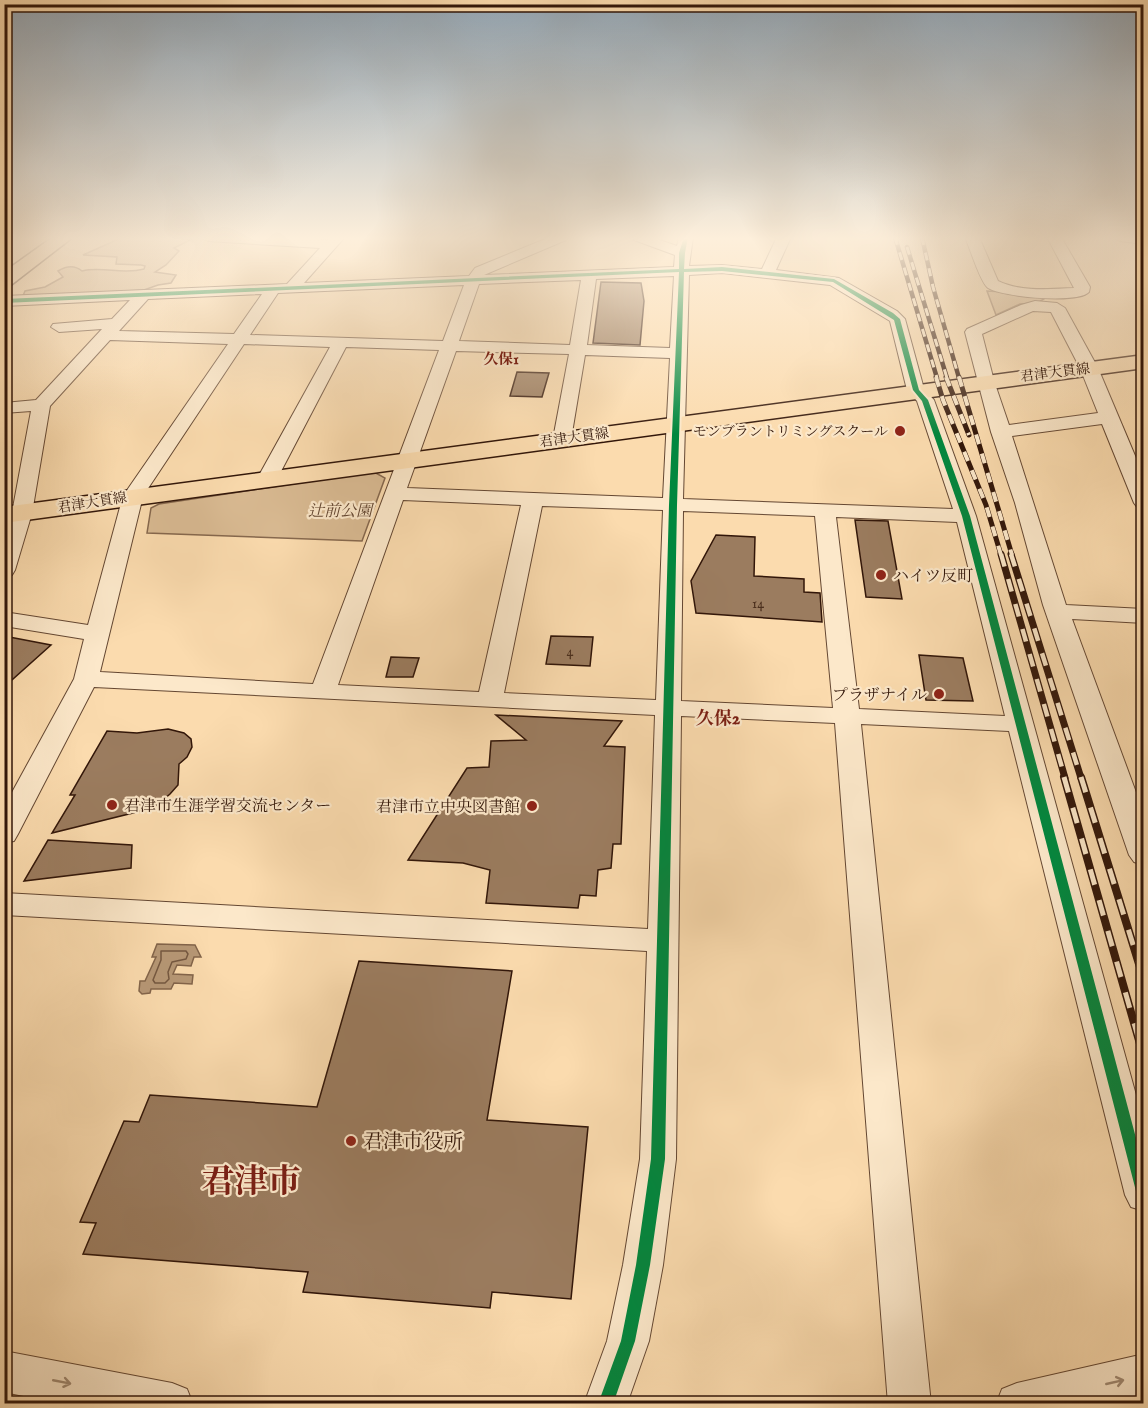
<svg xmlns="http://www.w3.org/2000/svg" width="1148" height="1408" viewBox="0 0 1148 1408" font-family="'IM FELL English','Noto Serif JP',serif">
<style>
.green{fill:#d9ba92;stroke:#86684e;stroke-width:1.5}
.water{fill:#b79876;stroke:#82644a;stroke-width:1.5}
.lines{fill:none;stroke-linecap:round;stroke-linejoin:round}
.shore{stroke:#745740;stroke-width:1.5}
.building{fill:#9b7c5f;stroke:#321609;stroke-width:1.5}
.minor-casing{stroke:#644732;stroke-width:2}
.major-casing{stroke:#321609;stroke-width:3}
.minor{fill:#fce8ca;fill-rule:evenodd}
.major{fill:#fbdbae;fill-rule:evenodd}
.rail-far4-casing{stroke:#321609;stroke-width:4.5}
.rail-far3-casing{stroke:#321609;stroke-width:5}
.rail-far2-casing{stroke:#321609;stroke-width:7}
.rail-far1-casing{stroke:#321609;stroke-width:8}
.rail-casing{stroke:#321609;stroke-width:9}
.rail-far4{stroke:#fce8ca;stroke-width:3;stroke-dasharray:8;stroke-linecap:butt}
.rail-far3{stroke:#fce8ca;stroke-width:4;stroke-dasharray:10;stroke-linecap:butt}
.rail-far2{stroke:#fce8ca;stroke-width:4.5;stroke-dasharray:13;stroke-linecap:butt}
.rail-far1{stroke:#fce8ca;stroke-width:5;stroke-dasharray:16;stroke-linecap:butt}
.rail{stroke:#fce8ca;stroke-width:7;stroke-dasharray:20;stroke-linecap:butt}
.cycleway-casing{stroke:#fce8ca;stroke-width:4}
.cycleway{fill:#00873e;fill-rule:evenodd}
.oneway{stroke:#a18a73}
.poi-dot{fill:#8f2418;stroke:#fce8ca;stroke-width:2}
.labels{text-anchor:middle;stroke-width:4.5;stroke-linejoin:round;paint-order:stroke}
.far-street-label{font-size:14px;fill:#321609;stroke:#fce8ca}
.far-poi-label{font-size:14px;fill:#321609;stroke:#fce8ca;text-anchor:end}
.number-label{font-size:14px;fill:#4c301e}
.far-neighbourhood-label{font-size:15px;font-weight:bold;fill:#7a1f14;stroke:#fce8ca}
.park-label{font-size:16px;font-style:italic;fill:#644732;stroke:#fce8ca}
.poi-label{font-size:16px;fill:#321609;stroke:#fce8ca;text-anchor:start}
.neighbourhood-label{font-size:18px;font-weight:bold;fill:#7a1f14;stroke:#fce8ca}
.near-poi-label{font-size:20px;fill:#321609;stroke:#fce8ca;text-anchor:start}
.near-town-label{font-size:33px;font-weight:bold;fill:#7a1f14;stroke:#fce8ca}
</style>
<rect width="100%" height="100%" fill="#fbdbae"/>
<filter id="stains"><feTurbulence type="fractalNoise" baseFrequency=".00333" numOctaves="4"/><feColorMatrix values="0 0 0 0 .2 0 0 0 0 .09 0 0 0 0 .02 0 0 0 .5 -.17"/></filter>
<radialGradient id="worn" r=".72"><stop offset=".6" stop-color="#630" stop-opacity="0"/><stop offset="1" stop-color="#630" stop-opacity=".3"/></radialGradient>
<path class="green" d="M 123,237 L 192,239 L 174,248 L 179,251 L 166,265 L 155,272 L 176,275 L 171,283 L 158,285 L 144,290 L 23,296 L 25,291 L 45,287 L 63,277 L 58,271 C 66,266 75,265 82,271 C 103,266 123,275 144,269 L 145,266 L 141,265 L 116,264 L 117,257 L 83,255 Z
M 987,291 L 1042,294 L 1044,299 L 1037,303 L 1020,304 L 996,315 Z
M 374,472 L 385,478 L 362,541 L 147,533 L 151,508 L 159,504 Z"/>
<path class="water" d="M 157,944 L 195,945 L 201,957 L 194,957 L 191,966 L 177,965 L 173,974 L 193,975 L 192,984 L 174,983 L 171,989 L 151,989 L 150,993 L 142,994 L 139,991 L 140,981 L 145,981 L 156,957 L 152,957 Z"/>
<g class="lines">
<path class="shore" d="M 161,951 L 186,951 L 188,954 L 186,959 L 172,962 L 168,972 L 169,979 L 165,983 L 155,983 L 153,980 L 161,960 Z"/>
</g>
<path class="building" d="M 601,282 L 641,283 L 644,301 L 640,345 L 593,343 Z
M 517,372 L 549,373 L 542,397 L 510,396 Z
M 855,520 L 888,521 L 902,599 L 866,597 Z
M 716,535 L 755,537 L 754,576 L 804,579 L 804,592 L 820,593 L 822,622 L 696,613 L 691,581 Z
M 4,636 L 51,645 L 4,687 Z
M 551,636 L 593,637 L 590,666 L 546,664 Z
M 919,655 L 963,658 L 973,701 L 926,700 Z
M 391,657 L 419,658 L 413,677 L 386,677 Z
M 496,715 L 622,721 L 604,746 L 625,747 L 621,844 L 613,844 L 611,868 L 598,870 L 596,896 L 580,895 L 578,908 L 486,903 L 490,870 L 463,863 L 408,860 L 467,768 L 489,767 L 491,741 L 526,740 Z
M 168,729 L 184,733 L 191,739 L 192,747 L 187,757 L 179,764 L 178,785 L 170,794 L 153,808 L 52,833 L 75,795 L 70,795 L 107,731 L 137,733 Z
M 48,840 L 132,845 L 131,868 L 24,881 Z
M 359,961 L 512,971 L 487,1120 L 588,1127 L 571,1299 L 492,1292 L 490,1308 L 303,1292 L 308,1272 L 83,1254 L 96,1223 L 80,1222 L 96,1185 L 124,1121 L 139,1122 L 150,1095 L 317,1107 Z"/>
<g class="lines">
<defs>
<path id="minor" d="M 201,237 L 273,237 L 328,240 L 331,237 L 345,237 L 304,283 L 469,276 L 475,268 L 550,237 L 568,237 L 566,240 L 484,275 L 674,267 L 675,255 L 634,240 L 632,237 L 651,237 L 677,246 L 679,237 L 693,237 L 689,266 L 722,265 L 762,269 L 777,237 L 791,237 L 776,270 L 839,278 L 897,311 L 905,319 L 924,389 L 934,400 L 976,516 L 1144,1124 L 1144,1211 L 1131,1207 L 1125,1195 L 1009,731 L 861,724 L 931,1404 L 888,1404 L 835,723 L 681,716 L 676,1159 L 663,1265 L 649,1341 L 627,1404 L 584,1404 L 607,1341 L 623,1265 L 640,1159 L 647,951 L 4,915 L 4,893 L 648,929 L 655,715 L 94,687 L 18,834 L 14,841 L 4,843 L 4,807 L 74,679 L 84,639 L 4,626 L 4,612 L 88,625 L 123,496 L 228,344 L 110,340 L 50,406 L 32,513 L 15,570 L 12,575 L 4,577 L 4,535 L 12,513 L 31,411 L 4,413 L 4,403 L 36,400 L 102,329 L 59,332 L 51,327 L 53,324 L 112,319 L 130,300 L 4,306 L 4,296 L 287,284 L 320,248 L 208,241 ZM 722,273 L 830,285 L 890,321 L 907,390 L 917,401 L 953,509 L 683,499 L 689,275 ZM 674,276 L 670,348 L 587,345 L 596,279 ZM 581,280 L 570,345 L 459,341 L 479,284 ZM 464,285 L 443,341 L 250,335 L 278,293 ZM 262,294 L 234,334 L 119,331 L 148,299 ZM 244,344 L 330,347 L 257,479 L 260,483 L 274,483 L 277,479 L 346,347 L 439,350 L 313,684 L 100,672 L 143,496 ZM 456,351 L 569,354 L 553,439 L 555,443 L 569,443 L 571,439 L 585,355 L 670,358 L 663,498 L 407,488 ZM 403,500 L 521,505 L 479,692 L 338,685 ZM 542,506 L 663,510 L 656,700 L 504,693 ZM 683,511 L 815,516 L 833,708 L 681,701 ZM 836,517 L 957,522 L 1005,716 L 859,709 Z
M 965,237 L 979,237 L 998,281 C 1020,292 1051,289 1074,288 L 1047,237 L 1061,237 L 1090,287 L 1089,292 C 1078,304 1002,297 988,288 C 980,282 970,248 965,237 Z
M 1113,237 L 1144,237 L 1144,244 L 1120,241 Z
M 1035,301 L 1057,303 L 1065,308 L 1098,368 L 1144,477 L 1144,509 L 1137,507 L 1134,503 L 1102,424 L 1012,436 L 1066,605 L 1144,609 L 1144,623 L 1072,619 L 1144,814 L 1144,865 L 1134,862 L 1129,855 L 1043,605 L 1015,503 L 991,432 L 965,332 L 967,329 L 1021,305 ZM 1033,311 L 1051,312 L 1080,368 L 1098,413 L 1009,425 L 994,381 L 982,334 Z
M 4,1351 L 172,1383 L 187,1389 L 193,1404 L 63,1404 L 4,1392 Z
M 1144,1354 L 1144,1396 L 1110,1404 L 996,1404 L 1002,1389 L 1017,1383 Z"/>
<path id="major" d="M 53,237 L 73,237 L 11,285 L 4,287 L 4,272 Z
M 1144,355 L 1144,368 L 4,523 L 4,507 Z"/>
</defs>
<use href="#minor" class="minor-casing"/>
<use href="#major" class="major-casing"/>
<use href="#minor" class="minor"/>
<use href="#major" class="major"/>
<defs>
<path id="rail-far4" d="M 895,237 L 937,378
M 922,237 L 933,287 L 959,378
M 907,247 L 947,378"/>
<path id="rail-far3" d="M 936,377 L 943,400 L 986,505 L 1001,555
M 946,377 L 969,435
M 959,377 L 1012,555"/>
<path id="rail-far2" d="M 1001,554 L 1065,778
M 1011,554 L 1081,778"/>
<path id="rail-far1" d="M 1064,777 L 1144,1058
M 1081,777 L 1144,980"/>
<path id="rail" d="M 1143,1056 L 1144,1059"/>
</defs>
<use href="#rail-far4" class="rail-far4-casing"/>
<use href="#rail-far3" class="rail-far3-casing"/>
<use href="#rail-far2" class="rail-far2-casing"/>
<use href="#rail-far1" class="rail-far1-casing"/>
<use href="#rail" class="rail-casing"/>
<use href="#rail-far4" class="rail-far4"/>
<use href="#rail-far3" class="rail-far3"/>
<use href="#rail-far2" class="rail-far2"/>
<use href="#rail-far1" class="rail-far1"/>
<use href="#rail" class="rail"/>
<defs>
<path id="cycleway" d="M 684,237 L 688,237 L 685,253 L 684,269 L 722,267 L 834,279 L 893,313 L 900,319 L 919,390 L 928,400 L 970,516 L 1144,1168 L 1144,1201 L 1139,1199 L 1137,1195 L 962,516 L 922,401 L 913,390 L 894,320 L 833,282 L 722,271 L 684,272 L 677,505 L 665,1159 L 650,1265 L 635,1341 L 613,1404 L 598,1404 L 621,1341 L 636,1265 L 651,1159 L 669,505 L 679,272 L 4,303 L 4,299 L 679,269 L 679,253 Z"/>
</defs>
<use href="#cycleway" class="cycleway-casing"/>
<use href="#cycleway" class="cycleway"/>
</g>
<defs><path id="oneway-shaft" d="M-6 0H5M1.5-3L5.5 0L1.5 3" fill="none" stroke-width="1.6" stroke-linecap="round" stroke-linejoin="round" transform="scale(1.5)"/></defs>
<g class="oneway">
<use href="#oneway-shaft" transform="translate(62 1382) rotate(11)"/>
<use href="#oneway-shaft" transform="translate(1115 1382) rotate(-13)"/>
</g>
<linearGradient id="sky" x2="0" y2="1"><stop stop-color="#94a9ba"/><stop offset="0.55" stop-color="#fdefdb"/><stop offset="1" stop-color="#fdefdb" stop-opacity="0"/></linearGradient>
<rect width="1148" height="434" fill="url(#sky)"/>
<g class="poi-dot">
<circle cx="900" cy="431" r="6"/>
<circle cx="881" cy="575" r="6"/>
<circle cx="939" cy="694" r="6"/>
<circle cx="112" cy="805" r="6"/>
<circle cx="532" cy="806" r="6"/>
<circle cx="351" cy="1141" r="6"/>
</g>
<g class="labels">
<g class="far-street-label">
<text transform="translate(1055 372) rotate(-7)" y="5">君津大貫線</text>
<text transform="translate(574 437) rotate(-8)" y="5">君津大貫線</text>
<text transform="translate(92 502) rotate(-9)" y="5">君津大貫線</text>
</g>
<g class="far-poi-label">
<text x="888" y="436">モンブラントリミングスクール</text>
</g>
<g class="number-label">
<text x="758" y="608">14</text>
<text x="570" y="656">4</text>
</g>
<g class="far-neighbourhood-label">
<text x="501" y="364">久保1</text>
</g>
<g class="park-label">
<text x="340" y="516">辻前公園</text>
</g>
<g class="poi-label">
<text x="893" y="581">ハイツ反町</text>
<text x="927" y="700" text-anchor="end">プラザナイル</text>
<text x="124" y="811">君津市生涯学習交流センター</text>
<text x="520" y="812" text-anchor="end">君津市立中央図書館</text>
</g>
<g class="neighbourhood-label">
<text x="718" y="724">久保2</text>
</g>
<g class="near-poi-label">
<text x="363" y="1148">君津市役所</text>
</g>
<g class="near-town-label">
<text x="251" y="1192">君津市</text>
</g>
</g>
<rect width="1148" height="1408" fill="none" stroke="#fbdbae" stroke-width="24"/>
<rect x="6" y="6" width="1136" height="1396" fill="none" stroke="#321609" stroke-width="3"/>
<rect x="12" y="12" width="1124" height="1384" fill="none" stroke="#321609" stroke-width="1.5"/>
<rect width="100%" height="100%" filter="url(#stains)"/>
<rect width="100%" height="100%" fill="url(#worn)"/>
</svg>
